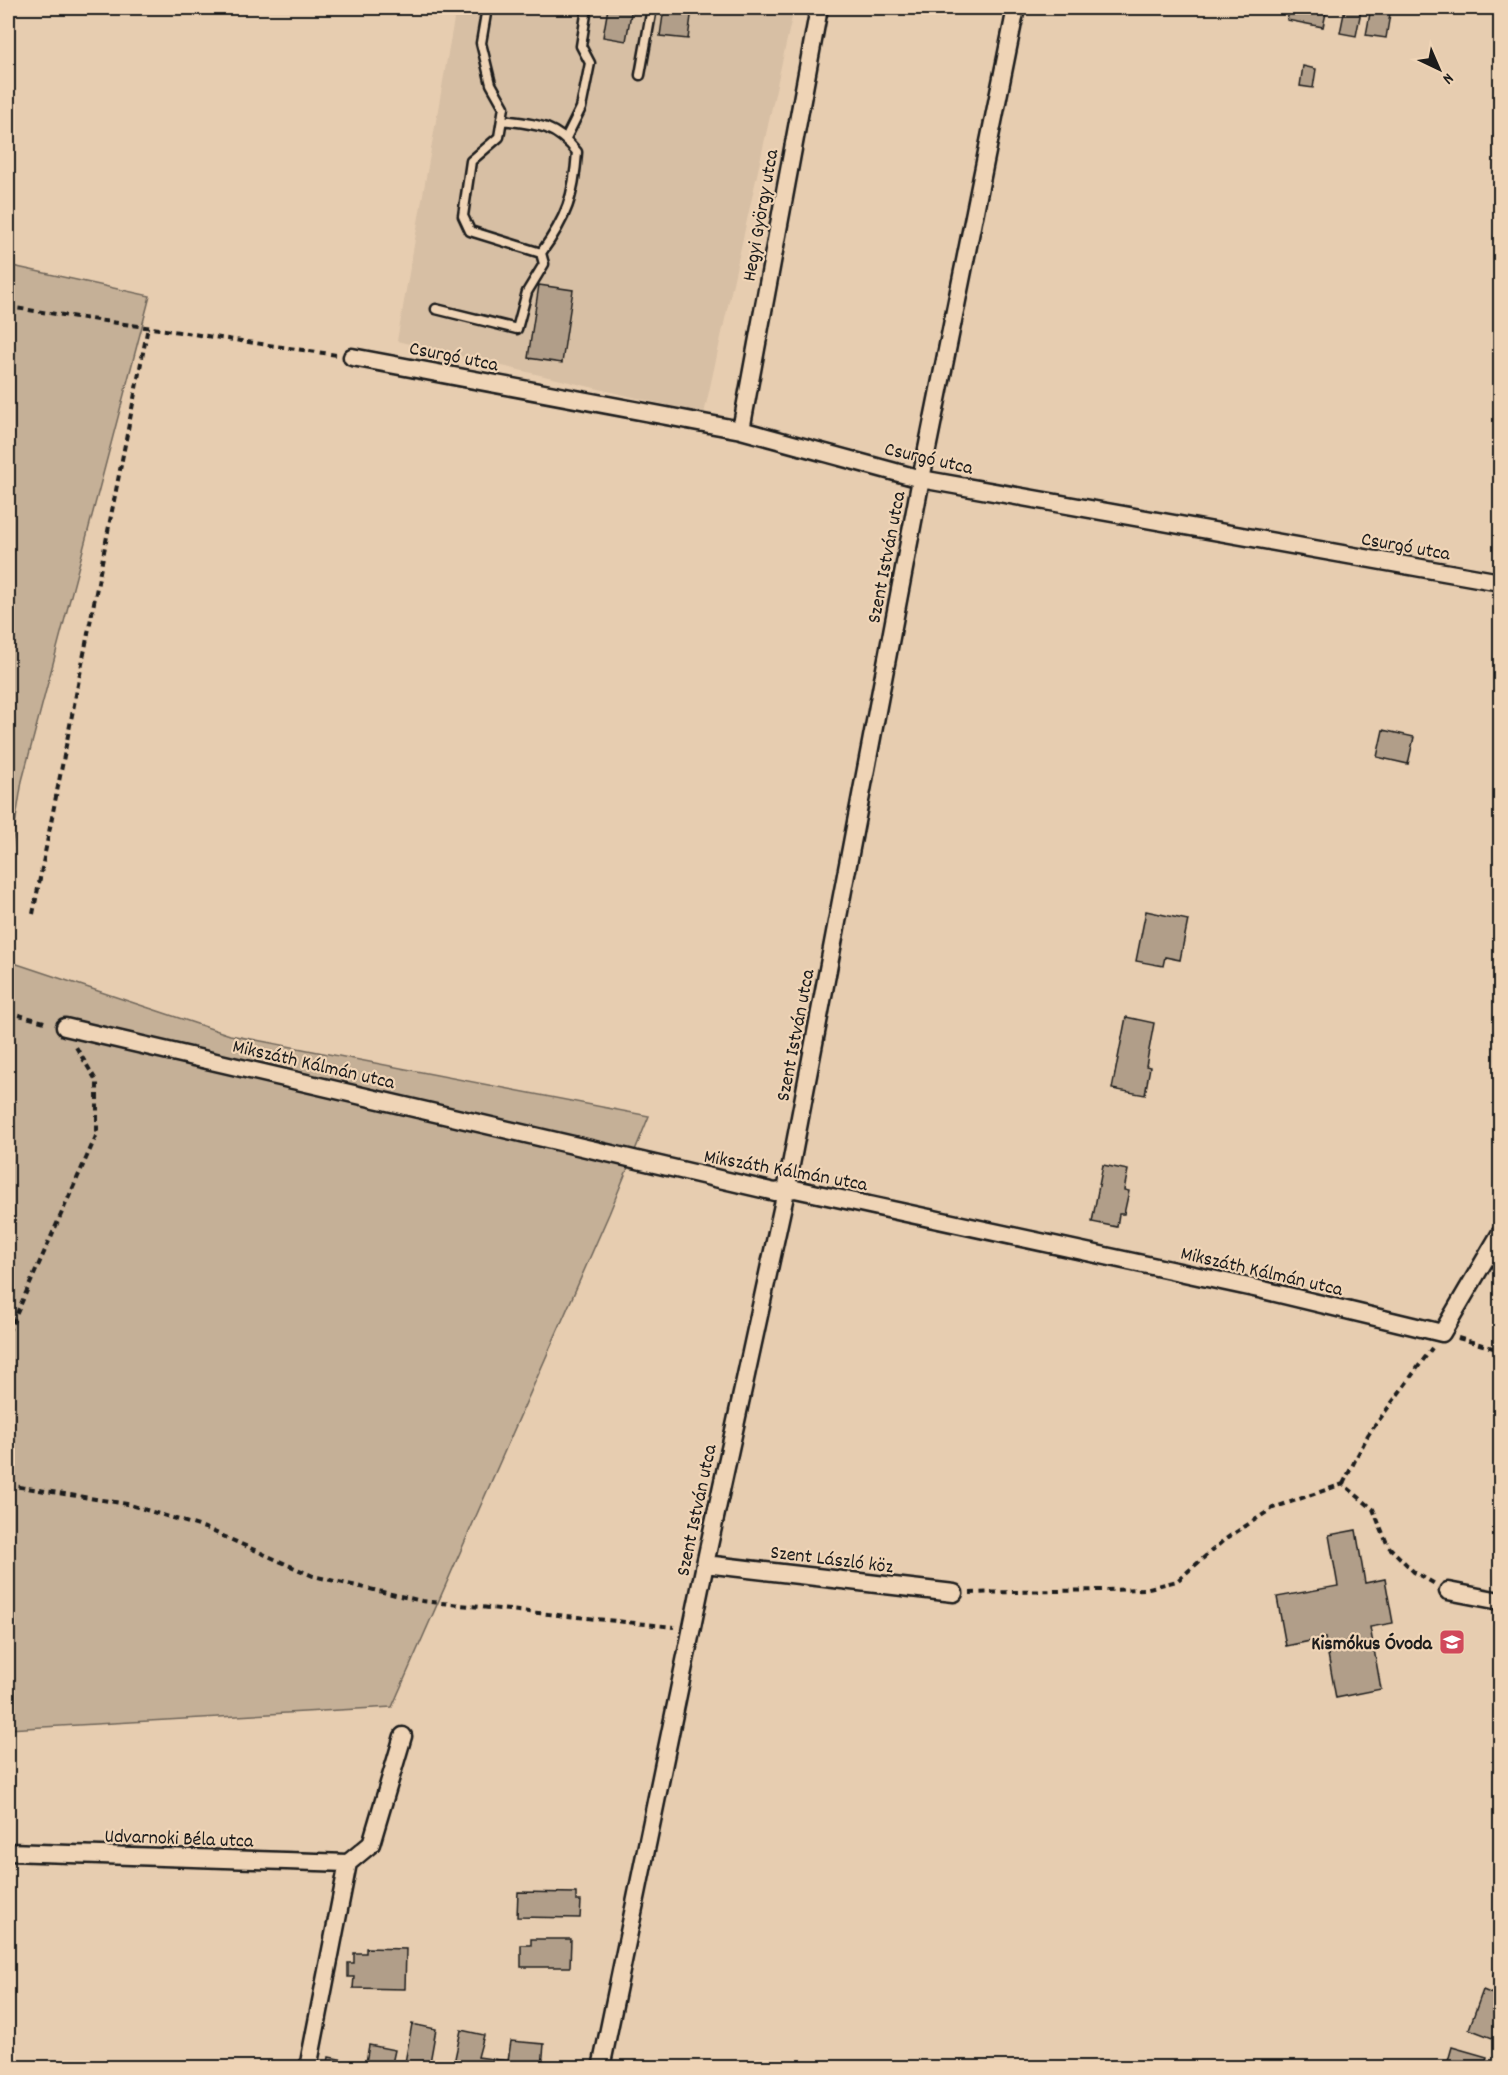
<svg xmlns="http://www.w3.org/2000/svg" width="1508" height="2075" viewBox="0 0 1508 2075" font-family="Dekko,sans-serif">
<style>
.built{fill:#d7bfa4}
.green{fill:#c5b097;stroke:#70665a;stroke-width:1.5}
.building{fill:#b19e89;stroke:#1c1c1c;stroke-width:1.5}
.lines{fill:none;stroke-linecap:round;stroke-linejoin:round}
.lane-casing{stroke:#1c1c1c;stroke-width:13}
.street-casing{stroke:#1c1c1c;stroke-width:21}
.path{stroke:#1c1c1c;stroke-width:4;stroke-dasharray:6 4.5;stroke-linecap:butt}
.lane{stroke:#efd4b6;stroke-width:8}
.street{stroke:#efd4b6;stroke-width:16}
.labels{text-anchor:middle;stroke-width:4.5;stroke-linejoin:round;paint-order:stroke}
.street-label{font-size:20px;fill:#1c1c1c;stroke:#efd4b6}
.poi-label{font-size:20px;font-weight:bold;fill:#1c1c1c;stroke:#efd4b6;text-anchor:end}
</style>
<rect width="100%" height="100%" fill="#e7cdb0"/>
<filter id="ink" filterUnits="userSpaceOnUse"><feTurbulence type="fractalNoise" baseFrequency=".0167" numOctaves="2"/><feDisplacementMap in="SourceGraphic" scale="12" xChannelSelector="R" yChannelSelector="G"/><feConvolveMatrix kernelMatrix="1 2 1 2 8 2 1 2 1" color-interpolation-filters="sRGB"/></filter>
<g filter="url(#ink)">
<path class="built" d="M 456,8 L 794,8 L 704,414 L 397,341 Z"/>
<path class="green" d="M 8,265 L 150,296 L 22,781 L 8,869 Z
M 8,961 L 230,1035 L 649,1116 L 609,1214 L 392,1707 L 8,1729 Z"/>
<path class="building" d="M 608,8 L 632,8 L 626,41 L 603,37 Z
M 664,8 L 692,8 L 688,39 L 660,36 Z
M 1290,8 L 1327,8 L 1323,27 L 1287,20 Z
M 1345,8 L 1361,11 L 1356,36 L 1340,33 Z
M 1371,8 L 1391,8 L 1386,38 L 1366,35 Z
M 1303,66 L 1316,69 L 1313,88 L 1300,86 Z
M 539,285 L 573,290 L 562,363 L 528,358 Z
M 1383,730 L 1414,737 L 1408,764 L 1377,757 Z
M 1146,911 L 1188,920 L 1180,960 L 1165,957 L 1163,966 L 1136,961 Z
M 1126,1017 L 1154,1023 L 1146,1066 L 1150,1067 L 1145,1095 L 1112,1089 Z
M 1103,1165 L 1128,1170 L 1124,1190 L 1129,1191 L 1124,1214 L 1119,1214 L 1117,1227 L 1092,1222 Z
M 1356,1530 L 1365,1583 L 1385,1579 L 1393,1623 L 1370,1627 L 1381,1689 L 1336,1698 L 1325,1638 L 1286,1646 L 1277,1597 L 1338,1586 L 1329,1535 Z
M 518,1892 L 576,1893 L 576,1901 L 581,1901 L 580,1918 L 517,1917 Z
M 531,1939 L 571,1939 L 570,1967 L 521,1967 L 521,1945 L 531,1945 Z
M 366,1948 L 406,1949 L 405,1989 L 353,1988 L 354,1977 L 348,1977 L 348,1963 L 354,1963 L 354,1953 L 366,1953 Z
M 1500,1949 L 1500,1979 L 1493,1977 Z
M 1483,1990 L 1500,1997 L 1500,2041 L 1469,2029 Z
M 412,2024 L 436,2029 L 429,2068 L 404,2068 Z
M 461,2030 L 484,2035 L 478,2057 L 508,2061 L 511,2041 L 544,2044 L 542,2067 L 453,2068 Z
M 369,2045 L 395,2050 L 391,2068 L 365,2068 Z
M 1452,2047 L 1487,2057 L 1484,2068 L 1446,2068 Z
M 329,2057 L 355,2062 L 354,2068 L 327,2068 Z"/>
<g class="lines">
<defs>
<path id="lane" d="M 640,75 L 652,8
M 502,120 C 535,124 555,124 577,152 C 574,196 567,217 541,253
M 566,138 L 581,108 L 590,63 L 581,46 L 587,8
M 436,309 L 517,329 L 527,292 L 544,264 L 541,253 L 470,231 L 463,216 L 471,161 L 499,137 L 504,107 L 491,84 L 481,43 L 487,8"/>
<path id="street" d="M 352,357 L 741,430 L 921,479 L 1500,582
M 741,430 L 819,8
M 65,1027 L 775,1192 L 795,1189 L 1263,1290 L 1442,1333 L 1500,1234
M 705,1564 L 954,1593
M 1448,1591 L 1500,1601
M 8,1852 L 348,1863 L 308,2068
M 348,1863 L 371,1844 L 403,1736
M 601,2068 L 705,1564 L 786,1191 L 921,479 L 1016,8"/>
</defs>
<use href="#lane" class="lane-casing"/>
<use href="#street" class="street-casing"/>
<path class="path" d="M 8,307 L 337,355
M 33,914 L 148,327
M 8,1012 L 48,1023
M 8,1333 L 97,1134 L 97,1082 L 76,1047
M 1458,1338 L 1500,1350
M 1343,1484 L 1368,1435 L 1432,1348
M 8,1485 L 127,1504 L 205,1528 L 313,1576 L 422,1601 L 674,1627
M 970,1593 L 1145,1589 L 1177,1581 L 1224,1540 L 1273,1508 L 1343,1484 L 1373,1509 L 1388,1546 L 1414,1572 L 1435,1584"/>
<use href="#lane" class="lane"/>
<use href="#street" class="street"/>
</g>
</g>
<defs>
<symbol id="school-square" viewBox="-11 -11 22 22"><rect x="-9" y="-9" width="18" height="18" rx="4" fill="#d1495b" stroke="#efd4b6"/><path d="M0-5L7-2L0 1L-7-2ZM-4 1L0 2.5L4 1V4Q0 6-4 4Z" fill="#fff"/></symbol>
</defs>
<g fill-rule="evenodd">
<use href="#school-square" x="1437" y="1627" width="30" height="30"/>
</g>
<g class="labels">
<g class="street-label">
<text transform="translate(759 215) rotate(-80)" y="7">Hegyi György utca</text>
<text transform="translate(454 355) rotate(11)" y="7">Csurgó utca</text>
<text transform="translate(929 457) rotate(13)" y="7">Csurgó utca</text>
<text transform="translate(1406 545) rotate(10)" y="7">Csurgó utca</text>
<text transform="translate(885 557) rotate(-79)" y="7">Szent István utca</text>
<text transform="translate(794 1035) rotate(-79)" y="7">Szent István utca</text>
<text transform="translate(314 1063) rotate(13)" y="7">Mikszáth Kálmán utca</text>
<text transform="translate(786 1169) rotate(10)" y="7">Mikszáth Kálmán utca</text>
<text transform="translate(1262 1270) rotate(13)" y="7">Mikszáth Kálmán utca</text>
<text transform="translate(695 1510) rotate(-78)" y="7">Szent István utca</text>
<text transform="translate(832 1558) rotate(7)" y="7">Szent László köz</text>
<text transform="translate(179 1837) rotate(2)" y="7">Udvarnoki Béla utca</text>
</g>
<g class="poi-label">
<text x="1432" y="1649">Kismókus Óvoda</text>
</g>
</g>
<rect width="1508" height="2075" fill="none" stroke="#efd4b6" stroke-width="30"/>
<rect x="15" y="15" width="1478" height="2045" fill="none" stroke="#1c1c1c" stroke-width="2" filter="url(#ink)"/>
<g transform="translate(1439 69) rotate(136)" stroke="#efd4b6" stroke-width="4.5" paint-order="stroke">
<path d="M0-4.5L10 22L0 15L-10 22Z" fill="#1c1c1c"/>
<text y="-9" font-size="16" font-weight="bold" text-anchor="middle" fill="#1c1c1c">N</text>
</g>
</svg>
